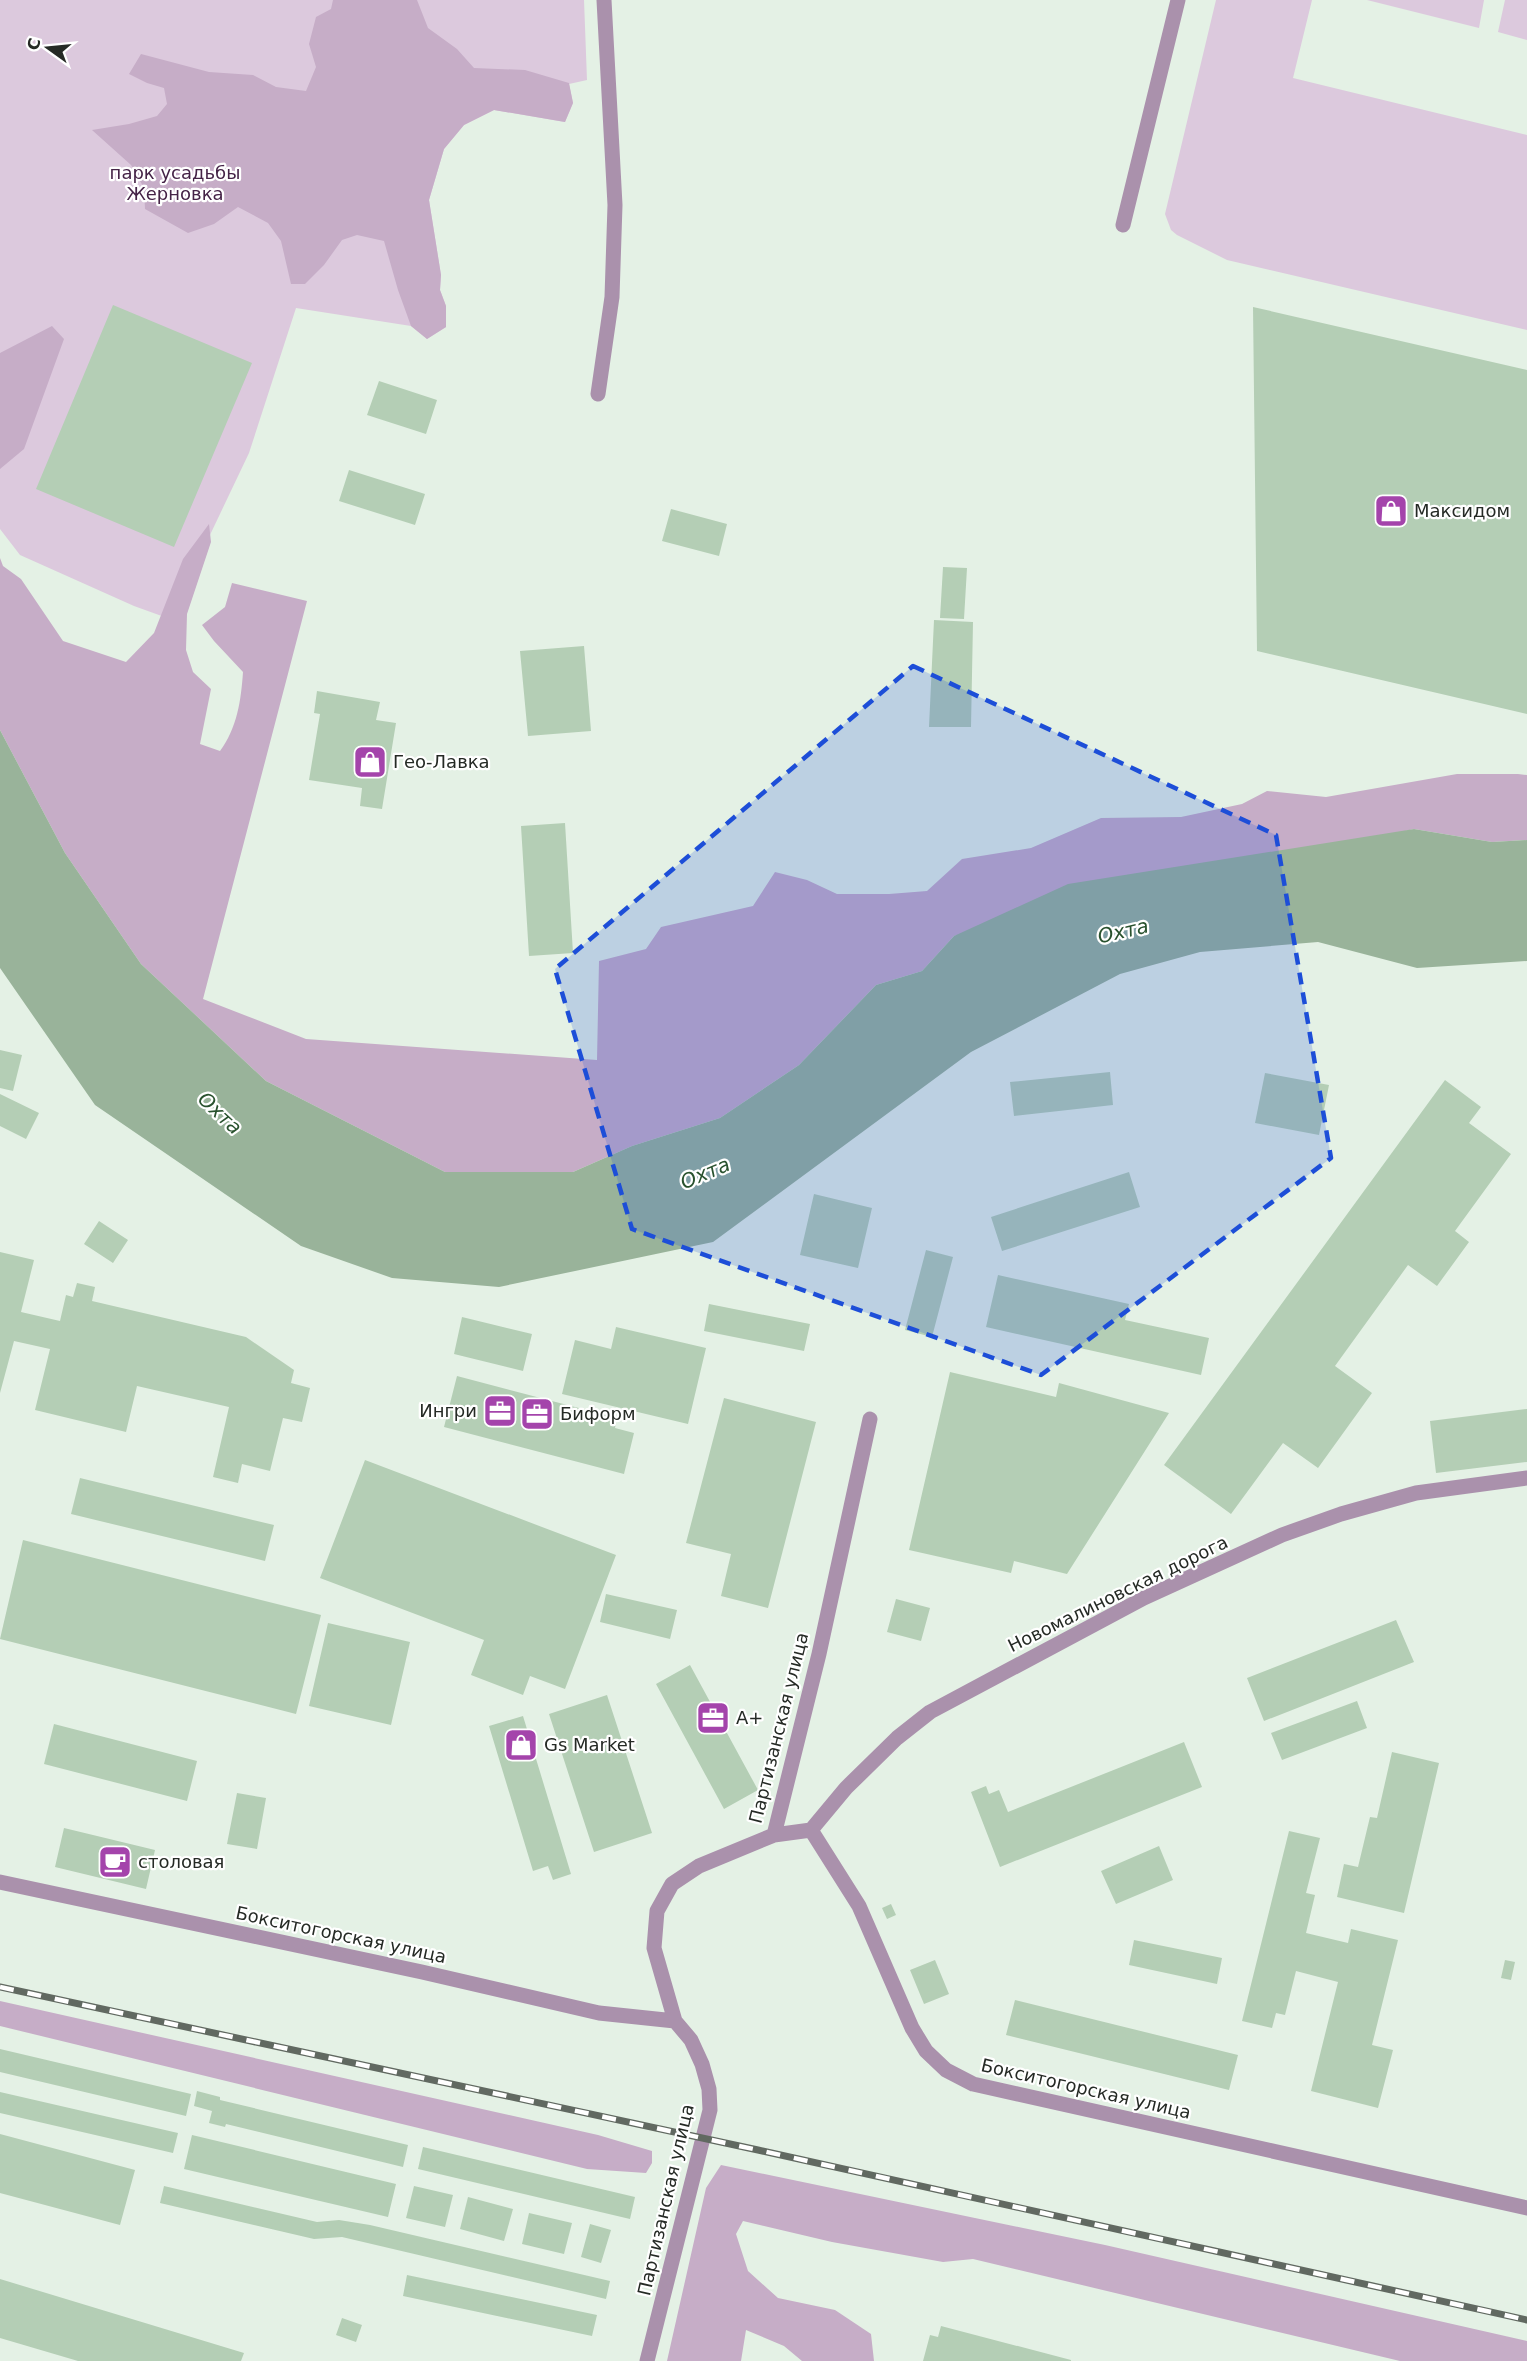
<svg xmlns="http://www.w3.org/2000/svg" width="1527" height="2361" viewBox="0 0 1527 2361" font-family="'DejaVu Sans',sans-serif">
<style>
.green{fill:#dcc9dd}
.forest{fill:#c6adc7}
.water{fill:#99b39a}
.building{fill:#b4ceb5}
.lines{fill:none;stroke-linecap:round;stroke-linejoin:round}
.minor{stroke:#aa91ac;stroke-width:15}
.rail-casing{stroke:#616961;stroke-width:7}
.rail{stroke:#fff;stroke-width:4.5;stroke-dasharray:14;stroke-linecap:butt}
.marked{fill:#1d4ed8;fill-opacity:0.2;stroke:#1d4ed8;stroke-width:4.5;stroke-dasharray:12 8;stroke-linejoin:round}
.labels{text-anchor:middle;stroke-width:4.5;stroke-linejoin:round;paint-order:stroke}
.park-label{font-size:18px;fill:#452347;stroke:#fff}
.poi-label{font-size:18px;fill:#252a25;stroke:#fff;text-anchor:start}
.street-label{font-size:18px;fill:#252a25;stroke:#fff}
.water-label{font-size:20px;font-style:italic;fill:#29522e;stroke:#fff}
</style>
<rect width="100%" height="100%" fill="#e4f1e5"/>
<path class="green" d="M 0,0 L 584,0 L 587,80 L 569,84 L 573,103 L 565,122 L 494,110 L 464,125 L 444,149 L 429,200 L 441,275 L 440,290 L 446,306 L 446,327 L 427,339 L 411,326 L 296,308 L 249,453 L 170,619 L 134,606 L 20,555 L 0,529 Z
M 1216,0 L 1312,0 L 1293,78 L 1527,135 L 1527,330 L 1227,260 L 1177,235 L 1171,230 L 1165,214 Z
M 1367,0 L 1484,0 L 1479,28 Z
M 1505,0 L 1527,0 L 1527,40 L 1498,32 Z"/>
<path class="forest" d="M 333,0 L 417,0 L 428,28 L 457,49 L 474,68 L 525,70 L 569,83 L 573,103 L 565,122 L 494,110 L 464,125 L 444,149 L 429,200 L 441,275 L 440,290 L 446,306 L 446,327 L 427,339 L 411,326 L 398,290 L 384,241 L 357,235 L 342,240 L 324,265 L 305,284 L 291,284 L 281,241 L 268,223 L 238,207 L 214,224 L 188,233 L 145,209 L 144,188 L 131,165 L 92,130 L 129,124 L 157,116 L 167,104 L 164,88 L 147,83 L 129,74 L 141,54 L 209,72 L 253,75 L 276,87 L 306,91 L 316,67 L 309,44 L 316,17 L 331,9 Z
M 52,326 L 64,339 L 24,449 L 0,469 L 0,353 Z
M 209,524 L 211,542 L 187,614 L 186,650 L 193,672 L 211,689 L 200,744 L 220,751 C 237,728 241,701 243,672 L 214,641 L 202,625 L 225,607 L 232,583 L 307,601 L 203,999 L 306,1039 L 597,1060 L 599,961 L 646,949 L 661,927 L 753,906 L 775,872 L 807,880 L 837,894 L 889,894 L 927,891 L 962,859 L 1031,848 L 1101,818 L 1181,817 L 1242,804 L 1267,791 L 1326,797 L 1457,774 L 1518,774 L 1527,775 L 1527,840 L 1492,842 L 1414,829 L 954,936 L 922,971 L 876,985 L 799,1065 L 720,1118 L 632,1146 L 573,1172 L 445,1172 L 266,1081 L 141,964 L 65,853 L 0,730 L 0,558 L 3,566 L 21,579 L 63,641 L 126,662 L 154,633 L 183,559 Z
M 0,2001 L 598,2135 L 652,2151 L 652,2163 L 646,2173 L 587,2169 L 0,2026 Z
M 721,2165 L 1105,2245 L 1527,2341 L 1527,2361 L 1400,2361 L 973,2259 L 943,2262 L 832,2242 L 743,2221 L 736,2234 L 748,2271 L 778,2298 L 835,2310 L 871,2334 L 874,2361 L 802,2361 L 784,2346 L 746,2330 L 741,2361 L 667,2361 L 706,2188 Z"/>
<path class="water" d="M 0,730 L 65,853 L 141,964 L 266,1081 L 445,1172 L 573,1172 L 632,1146 L 720,1118 L 799,1065 L 876,985 L 922,971 L 954,936 L 1068,884 L 1414,829 L 1492,842 L 1527,840 L 1527,961 L 1417,968 L 1318,942 L 1200,952 L 1120,974 L 971,1052 L 713,1242 L 499,1287 L 392,1278 L 301,1246 L 95,1105 L 0,968 Z"/>
<path class="building" d="M 113,305 L 252,363 L 174,547 L 36,489 Z
M 1253,307 L 1527,370 L 1527,714 L 1257,651 Z
M 379,381 L 437,400 L 426,434 L 367,415 Z
M 349,470 L 425,494 L 415,525 L 339,501 Z
M 671,509 L 727,524 L 719,556 L 662,541 Z
M 943,567 L 967,568 L 964,619 L 940,618 Z
M 934,620 L 973,622 L 971,727 L 929,727 Z
M 584,646 L 591,731 L 528,736 L 520,651 Z
M 317,691 L 380,702 L 376,720 L 396,723 L 382,809 L 360,806 L 362,788 L 309,780 L 320,714 L 314,713 Z
M 565,823 L 573,953 L 529,956 L 521,826 Z
M 0,1050 L 22,1055 L 13,1091 L 0,1088 Z
M 1110,1072 L 1113,1105 L 1014,1116 L 1010,1082 Z
M 1265,1073 L 1329,1085 L 1319,1135 L 1255,1123 Z
M 1445,1080 L 1481,1107 L 1469,1123 L 1511,1154 L 1455,1231 L 1469,1242 L 1437,1286 L 1408,1265 L 1335,1366 L 1372,1393 L 1318,1468 L 1283,1443 L 1231,1514 L 1164,1465 Z
M 0,1094 L 39,1113 L 26,1139 L 0,1126 Z
M 1129,1172 L 1140,1207 L 1002,1251 L 991,1217 Z
M 814,1194 L 872,1208 L 858,1268 L 800,1255 Z
M 99,1221 L 128,1240 L 113,1263 L 84,1244 Z
M 926,1250 L 953,1257 L 932,1337 L 905,1330 Z
M 0,1252 L 34,1260 L 21,1312 L 60,1321 L 66,1295 L 73,1297 L 77,1283 L 95,1287 L 92,1301 L 246,1337 L 294,1370 L 291,1383 L 310,1388 L 302,1422 L 283,1418 L 270,1471 L 242,1464 L 238,1483 L 213,1477 L 229,1407 L 137,1386 L 126,1432 L 35,1410 L 50,1349 L 14,1341 L 0,1393 Z
M 998,1275 L 1129,1304 L 1125,1320 L 1209,1338 L 1201,1375 L 986,1327 Z
M 709,1304 L 810,1324 L 804,1351 L 704,1331 Z
M 462,1317 L 532,1334 L 523,1371 L 454,1354 Z
M 616,1327 L 706,1348 L 688,1424 L 562,1394 L 575,1340 L 611,1349 Z
M 950,1372 L 1056,1397 L 1059,1383 L 1169,1413 L 1067,1574 L 1014,1561 L 1011,1573 L 909,1550 Z
M 457,1376 L 617,1418 L 615,1428 L 634,1433 L 624,1474 L 444,1427 Z
M 724,1398 L 816,1422 L 768,1608 L 721,1596 L 731,1554 L 686,1543 Z
M 1527,1409 L 1527,1462 L 1436,1473 L 1430,1421 Z
M 365,1460 L 616,1555 L 565,1689 L 530,1676 L 523,1695 L 471,1675 L 484,1640 L 320,1578 Z
M 80,1478 L 274,1525 L 265,1561 L 71,1514 Z
M 23,1540 L 321,1615 L 296,1714 L 0,1639 Z
M 606,1594 L 677,1610 L 670,1639 L 600,1622 Z
M 896,1599 L 930,1608 L 921,1641 L 887,1632 Z
M 1396,1620 L 1414,1662 L 1264,1721 L 1247,1678 Z
M 328,1623 L 410,1642 L 391,1725 L 309,1706 Z
M 690,1665 L 758,1790 L 724,1809 L 656,1684 Z
M 607,1695 L 652,1833 L 594,1852 L 549,1714 Z
M 1357,1701 L 1367,1728 L 1282,1760 L 1271,1733 Z
M 523,1716 L 571,1874 L 553,1880 L 548,1866 L 533,1871 L 489,1726 Z
M 54,1724 L 197,1761 L 187,1801 L 44,1764 Z
M 1184,1742 L 1202,1787 L 1000,1867 L 971,1792 L 986,1786 L 989,1794 L 999,1790 L 1008,1812 Z
M 1392,1752 L 1439,1763 L 1404,1913 L 1337,1897 L 1344,1864 L 1358,1867 L 1370,1817 L 1377,1818 Z
M 237,1793 L 266,1798 L 257,1849 L 227,1844 Z
M 64,1828 L 155,1850 L 146,1889 L 55,1867 Z
M 1289,1831 L 1320,1838 L 1306,1893 L 1315,1895 L 1306,1933 L 1348,1943 L 1351,1929 L 1398,1940 L 1372,2045 L 1393,2050 L 1378,2108 L 1311,2091 L 1338,1982 L 1296,1971 L 1285,2015 L 1276,2013 L 1272,2028 L 1242,2021 Z
M 1159,1846 L 1173,1880 L 1116,1904 L 1101,1871 Z
M 891,1904 L 896,1915 L 887,1919 L 882,1908 Z
M 1134,1940 L 1222,1958 L 1217,1984 L 1129,1965 Z
M 935,1960 L 949,1994 L 924,2004 L 910,1970 Z
M 1505,1960 L 1515,1962 L 1511,1980 L 1501,1978 Z
M 1015,2000 L 1238,2055 L 1229,2090 L 1006,2035 Z
M 0,2049 L 191,2094 L 186,2116 L 0,2072 Z
M 197,2091 L 220,2097 L 220,2100 L 408,2145 L 403,2167 L 226,2124 L 225,2127 L 209,2123 L 212,2111 L 194,2106 Z
M 0,2092 L 178,2133 L 173,2153 L 0,2113 Z
M 0,2134 L 135,2170 L 120,2225 L 0,2193 Z
M 192,2135 L 396,2184 L 388,2217 L 184,2169 Z
M 423,2147 L 635,2197 L 630,2219 L 418,2169 Z
M 164,2186 L 317,2222 L 339,2220 L 370,2225 L 610,2281 L 606,2299 L 342,2237 L 314,2239 L 160,2203 Z
M 414,2186 L 453,2195 L 445,2227 L 406,2218 Z
M 468,2197 L 513,2209 L 504,2241 L 460,2229 Z
M 529,2213 L 572,2223 L 564,2254 L 522,2244 Z
M 590,2224 L 611,2230 L 601,2263 L 581,2257 Z
M 407,2275 L 597,2315 L 592,2336 L 403,2296 Z
M 0,2279 L 244,2353 L 241,2361 L 78,2361 L 0,2338 Z
M 342,2318 L 362,2325 L 356,2342 L 336,2335 Z
M 941,2326 L 1071,2360 L 1071,2361 L 923,2361 L 930,2335 L 938,2337 Z"/>
<g class="lines">
<path class="minor" d="M 1123,225 L 1178,0
M 598,394 L 612,297 L 615,205 L 604,0
M 811,1830 L 846,1788 L 897,1738 L 930,1712 L 1144,1598 L 1282,1535 L 1341,1514 L 1416,1493 L 1527,1478
M 774,1835 L 811,1830 L 859,1906 L 912,2028 L 926,2051 L 946,2070 L 973,2084 L 1527,2208
M 0,1882 L 422,1972 L 599,2013 L 675,2021
M 647,2361 L 710,2110 L 709,2089 L 702,2064 L 691,2040 L 675,2021 L 654,1948 L 657,1911 L 672,1884 L 699,1866 L 774,1835 L 819,1654 L 870,1419"/>
<defs>
<path id="rail" d="M 0,1987 L 758,2150 L 1527,2320"/>
</defs>
<use href="#rail" class="rail-casing"/>
<use href="#rail" class="rail"/>
</g>
<path class="marked" d="M 913,666 L 1276,835 L 1331,1158 L 1041,1375 L 632,1229 L 555,969 Z"/>
<defs>
<symbol id="shop-square" viewBox="-11 -11 22 22"><rect x="-9" y="-9" width="18" height="18" rx="4" fill="#a444ab" stroke="#fff"/><path d="M-5-2.5h2.3a2.7 3.5 0 0 1 5.4 0H5L5.5 6h-11ZM-1.5-2.5h3a1.5 2.3 0 0 0-3 0Z" fill="#fff"/></symbol>
<symbol id="office-square" viewBox="-11 -11 22 22"><rect x="-9" y="-9" width="18" height="18" rx="4" fill="#a444ab" stroke="#fff"/><path d="M-6-3h4V-5.5h4V-3h4V5H-6ZM-1-4.5V-3h2v-1.5ZM-6 0V1H6V0Z" fill="#fff"/></symbol>
<symbol id="cafe-square" viewBox="-11 -11 22 22"><rect x="-9" y="-9" width="18" height="18" rx="4" fill="#a444ab" stroke="#fff"/><path d="M-5.5-4.5H6V0H3Q3 3.5 0 3.5H-2.5Q-5.5 3.5-5.5 0ZM3-3.2v2h1.7v-2ZM-6 4.5H4V6H-6Z" fill="#fff"/></symbol>
</defs>
<g fill-rule="evenodd">
<use href="#shop-square" x="1372" y="492" width="38" height="38"/>
<use href="#shop-square" x="351" y="743" width="38" height="38"/>
<use href="#office-square" x="481" y="1392" width="38" height="38"/>
<use href="#office-square" x="518" y="1395" width="38" height="38"/>
<use href="#office-square" x="694" y="1699" width="38" height="38"/>
<use href="#shop-square" x="502" y="1726" width="38" height="38"/>
<use href="#cafe-square" x="96" y="1843" width="38" height="38"/>
</g>
<g class="labels">
<g class="park-label">
<text x="175" y="179">парк усадьбы<tspan x="175" dy="21">Жерновка</tspan></text>
</g>
<g class="poi-label">
<text x="1414" y="517">Максидом</text>
<text x="393" y="768">Гео-Лавка</text>
<text x="477" y="1417" text-anchor="end">Ингри</text>
<text x="560" y="1420">Биформ</text>
<text x="736" y="1724">А+</text>
<text x="544" y="1751">Gs Market</text>
<text x="138" y="1868">столовая</text>
</g>
<g class="street-label">
<text transform="translate(1118 1594) rotate(-26)" y="6">Новомалиновская дорога</text>
<text transform="translate(779 1728) rotate(-76)" y="6">Партизанская улица</text>
<text transform="translate(341 1935) rotate(12)" y="6">Бокситогорская улица</text>
<text transform="translate(1086 2089) rotate(13)" y="6">Бокситогорская улица</text>
<text transform="translate(666 2200) rotate(-77)" y="6">Партизанская улица</text>
</g>
<g class="water-label">
<text transform="translate(1123 931) rotate(-13)" y="7">Охта</text>
<text transform="translate(220 1113) rotate(43)" y="7">Охта</text>
<text transform="translate(705 1173) rotate(-23)" y="7">Охта</text>
</g>
</g>
<g transform="translate(48 48) rotate(285)" stroke="#ffffff" stroke-width="4.5" paint-order="stroke">
<path d="M0-4.5L10 22L0 15L-10 22Z" fill="#252a25"/>
<text y="-9" font-size="16" font-weight="bold" text-anchor="middle" fill="#252a25">С</text>
</g>
</svg>
